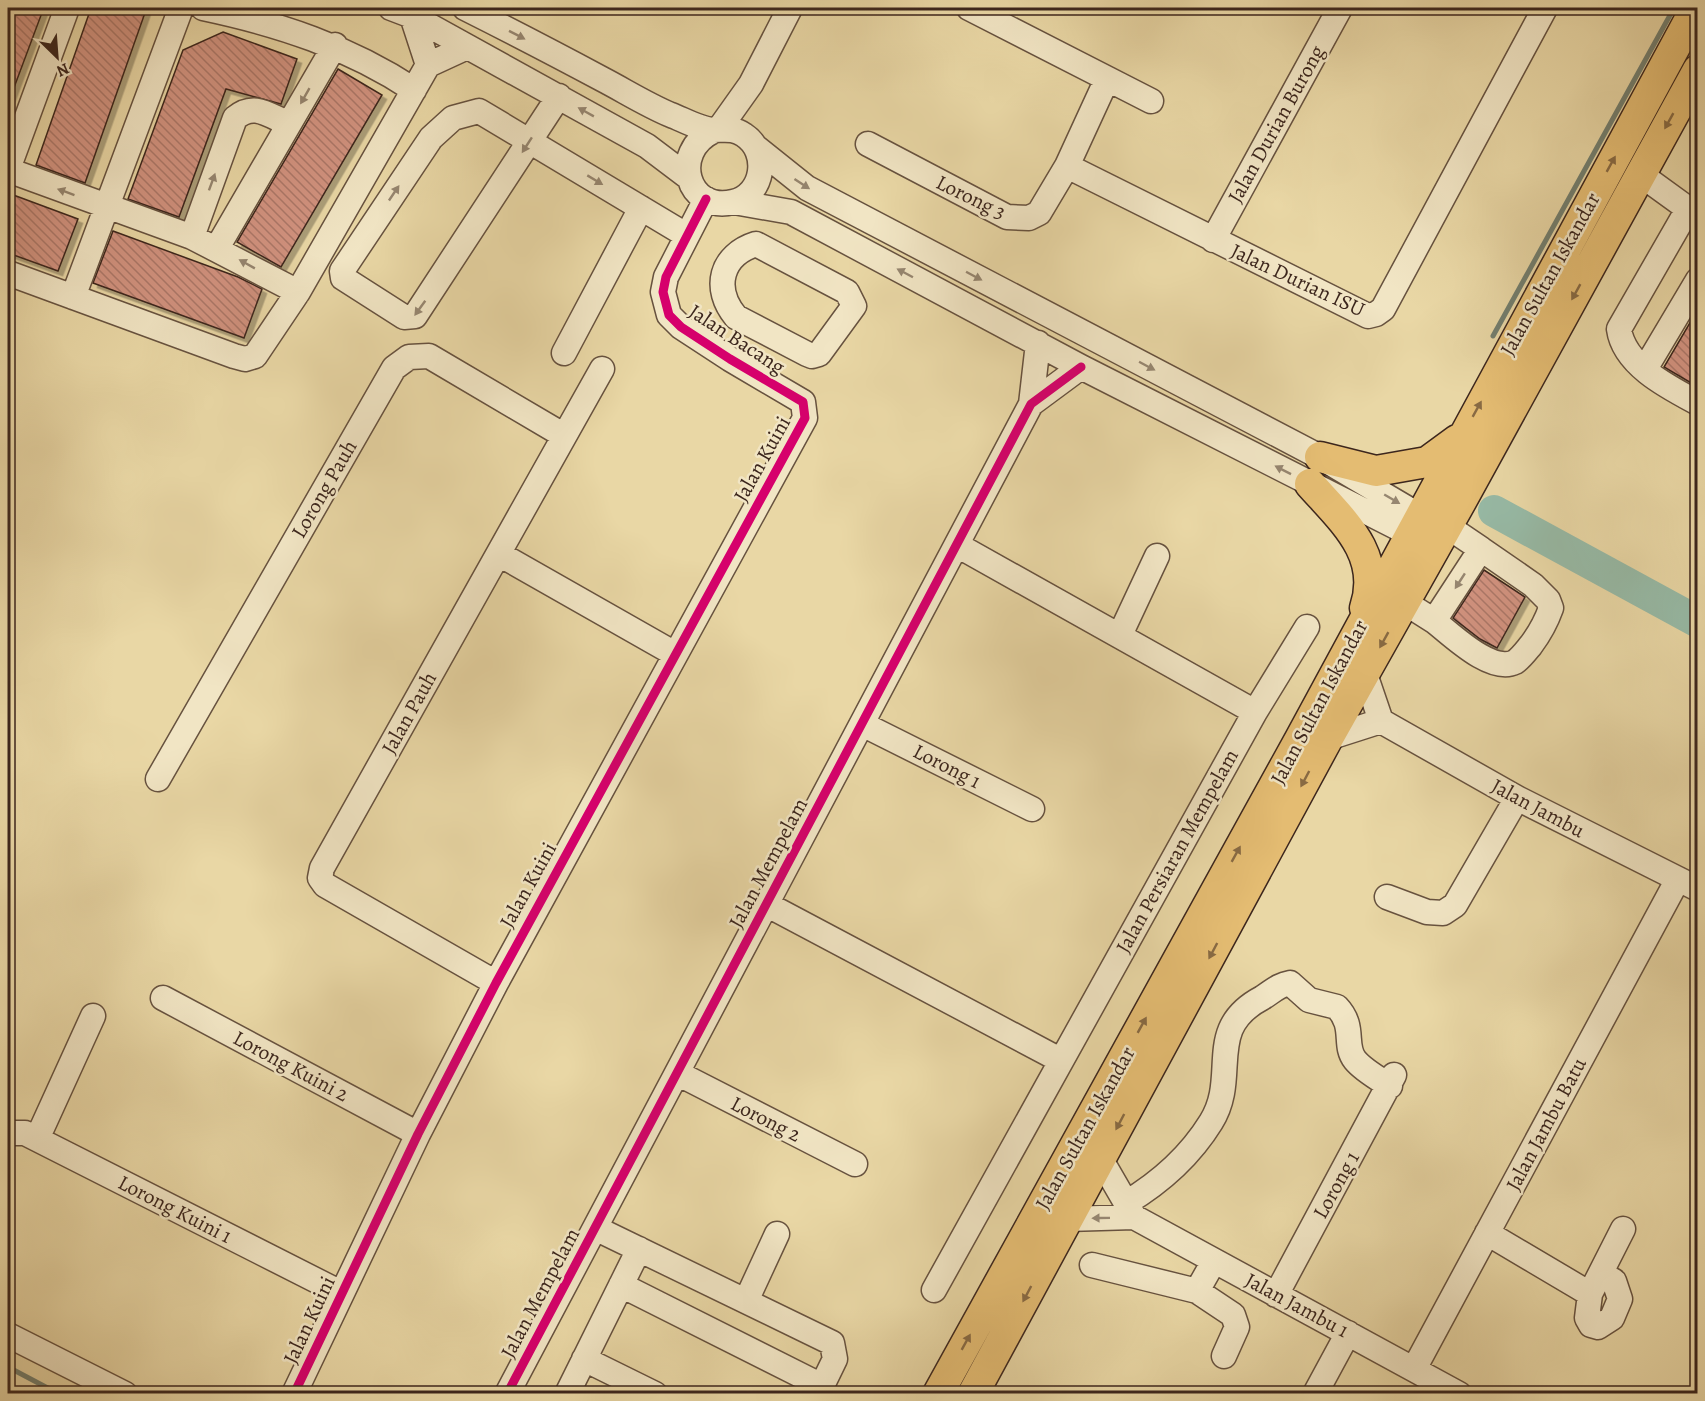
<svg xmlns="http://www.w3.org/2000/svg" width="1705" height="1401" viewBox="0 0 1705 1401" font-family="Alegreya,serif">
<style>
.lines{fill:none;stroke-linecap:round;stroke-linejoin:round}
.stream{stroke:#737f6f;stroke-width:5}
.river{stroke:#97baa6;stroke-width:32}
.building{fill:url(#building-back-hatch);stroke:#3c261d;stroke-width:1.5;filter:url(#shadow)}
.minor-casing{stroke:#67523f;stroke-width:27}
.major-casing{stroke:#3c261d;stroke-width:33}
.minor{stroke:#f1e5c4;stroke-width:24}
.major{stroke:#e4bc72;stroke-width:30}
.cycleway-casing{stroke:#f1e5c4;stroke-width:13}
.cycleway{stroke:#d6006c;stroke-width:9}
.oneway{fill:#968670}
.oneway2{fill:#886a43}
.labels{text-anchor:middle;stroke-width:5;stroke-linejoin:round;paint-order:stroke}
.street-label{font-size:21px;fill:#3c261d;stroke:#f1e5c4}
</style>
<defs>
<pattern id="building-back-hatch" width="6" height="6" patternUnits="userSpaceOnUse" patternTransform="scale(1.5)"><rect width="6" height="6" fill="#d1927f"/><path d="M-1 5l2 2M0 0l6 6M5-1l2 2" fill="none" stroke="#ab7767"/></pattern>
<filter id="shadow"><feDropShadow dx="4.5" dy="4.5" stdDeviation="0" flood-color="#0004"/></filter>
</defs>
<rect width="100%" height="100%" fill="#e9d7a5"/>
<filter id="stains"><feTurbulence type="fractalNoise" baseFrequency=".00333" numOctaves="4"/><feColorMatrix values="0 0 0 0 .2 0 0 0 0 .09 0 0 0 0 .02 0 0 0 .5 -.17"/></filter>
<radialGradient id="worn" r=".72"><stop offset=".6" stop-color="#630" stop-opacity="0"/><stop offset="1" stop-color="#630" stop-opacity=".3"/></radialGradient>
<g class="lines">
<path class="stream" d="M 1493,336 L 1674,8
M 8,1367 L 59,1394"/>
<path class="river" d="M 1494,511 L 1698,622"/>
</g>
<path class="building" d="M 8,8 L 43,10 L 9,101 L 8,101 Z
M 91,8 L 146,10 L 85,183 L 36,165 Z
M 223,32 L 297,59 L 281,104 L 226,89 L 179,217 L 128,199 L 183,50 Z
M 338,69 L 382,95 L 281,267 L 237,242 Z
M 8,193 L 78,219 L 58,271 L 8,253 Z
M 113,231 L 238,277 L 262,289 L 244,338 L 93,283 Z
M 1698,309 L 1698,387 L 1664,367 Z
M 1484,570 L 1525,597 L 1497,648 L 1480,639 L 1453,618 Z"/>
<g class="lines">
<defs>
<path id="minor" d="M 203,8 C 279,24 349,47 414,90
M 391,8 L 412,16 L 647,146 L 688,177
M 465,8 C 511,31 557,55 602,79 C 625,91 647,105 671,115 C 682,119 701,130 714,130 C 725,130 734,128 744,135 C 770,152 764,195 733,202 C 687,213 670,152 713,131
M 969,8 L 1151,101
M 412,16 L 428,65
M 559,96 L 415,316 L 404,317 L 343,278 L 342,271 L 431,138 L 453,118 L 479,111 L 686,235
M 719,129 L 751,84 L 790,8
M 868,144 L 1007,217 L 1029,218 L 1039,213 L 1067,166 L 1107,79
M 757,148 L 807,188 L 1320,457 L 1420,516 L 1429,531
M 1067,166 L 1368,316 L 1376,314 L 1383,309 L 1545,8
M 8,169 L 67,8
M 8,170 L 192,237 L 298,292
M 1640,174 L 1698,216
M 734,202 L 791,212 L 1081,367 L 1410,534 L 1426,533
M 1688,209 L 1619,329 C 1624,365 1668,387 1698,403
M 192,237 L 235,118 C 254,102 268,115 289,124
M 1213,240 L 1340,8
M 756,244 L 847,292 L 854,306 L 819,354 L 812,356 L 807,354 L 736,317 C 712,288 721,255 756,244 Z
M 217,248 L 335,45
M 8,273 L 234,356 L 245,359 L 255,356 L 298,292 L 428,65 L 467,47
M 73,297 L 181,8
M 564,353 L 641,208
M 1645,369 L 1698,280
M 1031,404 L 1038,343
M 499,554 L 675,654
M 1404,602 L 1434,621 L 1481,549 L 1447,526
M 1434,621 C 1451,634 1491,674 1515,662 C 1521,658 1526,651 1531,645 C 1540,633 1546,622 1551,608 L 1548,600 L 1533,585 L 1481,549
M 1120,635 L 1157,556
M 1365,674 L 1381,721 L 1517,798 L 1698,889
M 1255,712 L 1307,627
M 862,724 L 1032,809
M 1328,738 L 1381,721
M 158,779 L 394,368 L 409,357 L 429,356 L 563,435
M 1387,897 L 1427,912 L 1443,913 L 1455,905 L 1517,798
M 766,904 L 1060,1060
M 496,983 L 325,885 L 320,878 L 322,868 L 602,369
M 163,998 L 418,1134
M 677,1073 L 855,1164
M 8,1133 L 25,1133 L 341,1293
M 37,1139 L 93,1016
M 1100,1158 L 1133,1215
M 1126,1203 C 1161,1182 1190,1156 1211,1122 C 1240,1076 1203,1029 1262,998 C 1272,992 1278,985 1290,983 L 1309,1000 L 1337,1007 C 1356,1027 1343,1045 1355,1060 C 1363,1070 1379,1079 1390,1086
M 1067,1219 L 1134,1217 L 1459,1394
M 595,1228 L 832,1343 L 835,1359 L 818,1394
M 1487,1233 L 1590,1294 L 1623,1229
M 1092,1265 L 1197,1291 L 1214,1261
M 621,1285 L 822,1386
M 934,1290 L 1255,712 L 957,545
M 1197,1291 L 1233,1315 L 1237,1327 L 1224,1356
M 1590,1294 L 1587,1318 L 1591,1325 L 1598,1327 L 1612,1318 L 1620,1299 L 1614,1281 L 1602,1274
M 1276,1295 L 1394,1075
M 746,1301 L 777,1234
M 8,1335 L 125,1394
M 584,1359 L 655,1394
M 1414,1369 L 1678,879
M 294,1394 L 418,1134 L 496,983 L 805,418 L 803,402 L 730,359 L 681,327 L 669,315 L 663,292 L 666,277 L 706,199
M 507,1394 L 1031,404 L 1081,367
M 567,1394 L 639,1249
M 1315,1394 L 1348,1333"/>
<path id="major" d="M 1320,457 L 1376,471 L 1427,462 L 1457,440
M 1310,484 C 1343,521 1383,555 1365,608
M 938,1394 L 1300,739 L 1696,8
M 973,1394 L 1328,738 L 1458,507 L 1698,70"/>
</defs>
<use href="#minor" class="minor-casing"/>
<use href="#major" class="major-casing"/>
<use href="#minor" class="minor"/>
<use href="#major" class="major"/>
<defs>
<path id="cycleway" d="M 294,1394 L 418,1134 L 496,983 L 805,418 L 803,402 L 730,359 L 681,327 L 669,315 L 663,292 L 666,277 L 706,199
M 507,1394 L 1031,404 L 1081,367"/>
</defs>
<use href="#cycleway" class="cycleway-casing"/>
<use href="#cycleway" class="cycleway"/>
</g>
<defs><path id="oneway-solid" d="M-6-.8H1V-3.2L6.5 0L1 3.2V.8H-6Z" transform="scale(1.5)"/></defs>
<g class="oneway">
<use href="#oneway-solid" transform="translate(517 35) rotate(27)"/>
<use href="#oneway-solid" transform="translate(305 96) rotate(120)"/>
<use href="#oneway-solid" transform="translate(586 112) rotate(-151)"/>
<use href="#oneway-solid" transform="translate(527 145) rotate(123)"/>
<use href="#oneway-solid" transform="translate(595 180) rotate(31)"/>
<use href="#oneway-solid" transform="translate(212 182) rotate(-70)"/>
<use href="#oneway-solid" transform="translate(802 184) rotate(33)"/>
<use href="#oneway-solid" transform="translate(66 192) rotate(-160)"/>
<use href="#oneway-solid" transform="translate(394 193) rotate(-56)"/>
<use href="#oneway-solid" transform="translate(247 264) rotate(-151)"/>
<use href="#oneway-solid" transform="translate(905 273) rotate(-152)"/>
<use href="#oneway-solid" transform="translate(974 276) rotate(28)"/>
<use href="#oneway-solid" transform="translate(420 308) rotate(126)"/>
<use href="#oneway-solid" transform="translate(1147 366) rotate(28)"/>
<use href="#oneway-solid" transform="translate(1283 470) rotate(-153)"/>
<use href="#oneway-solid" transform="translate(1392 499) rotate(30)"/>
<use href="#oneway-solid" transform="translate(1460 581) rotate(123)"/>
<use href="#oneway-solid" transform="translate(1101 1218) rotate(179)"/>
</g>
<g class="oneway2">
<use href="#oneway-solid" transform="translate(1669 121) rotate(119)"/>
<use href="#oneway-solid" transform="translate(1611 164) rotate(-61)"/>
<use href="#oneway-solid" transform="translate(1576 292) rotate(119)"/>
<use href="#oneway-solid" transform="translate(1477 409) rotate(-61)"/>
<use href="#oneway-solid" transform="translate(1384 640) rotate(119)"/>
<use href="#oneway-solid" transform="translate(1305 779) rotate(118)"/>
<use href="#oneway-solid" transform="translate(1236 854) rotate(-61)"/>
<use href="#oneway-solid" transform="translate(1213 951) rotate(118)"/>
<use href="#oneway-solid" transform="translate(1142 1025) rotate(-61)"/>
<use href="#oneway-solid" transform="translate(1120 1122) rotate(118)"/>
<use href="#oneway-solid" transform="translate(1027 1294) rotate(118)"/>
<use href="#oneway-solid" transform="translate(966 1342) rotate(-61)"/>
</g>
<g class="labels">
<g class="street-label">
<text transform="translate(1276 124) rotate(-61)" y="7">Jalan Durian Burong</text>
<text transform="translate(971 197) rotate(26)" y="7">Lorong 3</text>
<text transform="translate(1550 274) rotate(-61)" y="7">Jalan Sultan Iskandar</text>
<text transform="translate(1298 280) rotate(25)" y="7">Jalan Durian ISU</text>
<text transform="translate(737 339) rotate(33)" y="7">Jalan Bacang</text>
<text transform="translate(762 459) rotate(-61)" y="7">Jalan Kuini</text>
<text transform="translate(324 489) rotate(-60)" y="7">Lorong Pauh</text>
<text transform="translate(1319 702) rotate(-62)" y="7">Jalan Sultan Iskandar</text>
<text transform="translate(409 713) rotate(-61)" y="7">Jalan Pauh</text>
<text transform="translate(947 766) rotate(27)" y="7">Lorong 1</text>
<text transform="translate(1538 808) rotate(28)" y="7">Jalan Jambu</text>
<text transform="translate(1177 851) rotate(-61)" y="7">Jalan Persiaran Mempelam</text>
<text transform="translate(768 863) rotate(-62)" y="7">Jalan Mempelam</text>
<text transform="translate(528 885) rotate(-61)" y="7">Jalan Kuini</text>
<text transform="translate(291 1066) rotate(28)" y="7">Lorong Kuini 2</text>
<text transform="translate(766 1119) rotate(27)" y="7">Lorong 2</text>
<text transform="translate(1546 1124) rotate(-62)" y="7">Jalan Jambu Batu</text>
<text transform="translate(1085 1128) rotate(-61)" y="7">Jalan Sultan Iskandar</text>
<text transform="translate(1336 1185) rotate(-61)" y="7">Lorong 1</text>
<text transform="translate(175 1209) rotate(27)" y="7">Lorong Kuini 1</text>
<text transform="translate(540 1293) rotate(-62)" y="7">Jalan Mempelam</text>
<text transform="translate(1297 1305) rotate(28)" y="7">Jalan Jambu 1</text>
<text transform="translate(309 1320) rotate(-65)" y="7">Jalan Kuini</text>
</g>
</g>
<rect width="1705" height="1401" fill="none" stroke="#e9d7a5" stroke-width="30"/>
<rect x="9" y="9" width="1687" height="1383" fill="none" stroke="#3c261d" stroke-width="3"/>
<rect x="15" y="15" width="1675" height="1371" fill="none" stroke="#3c261d" stroke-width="1.5"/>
<g transform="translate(57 57) rotate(155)" stroke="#f1e5c4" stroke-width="4.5" paint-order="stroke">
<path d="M0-4.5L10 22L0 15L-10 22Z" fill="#3c261d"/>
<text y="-9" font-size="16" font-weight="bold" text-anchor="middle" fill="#3c261d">N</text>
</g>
<rect width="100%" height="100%" filter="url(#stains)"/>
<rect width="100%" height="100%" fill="url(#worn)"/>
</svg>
